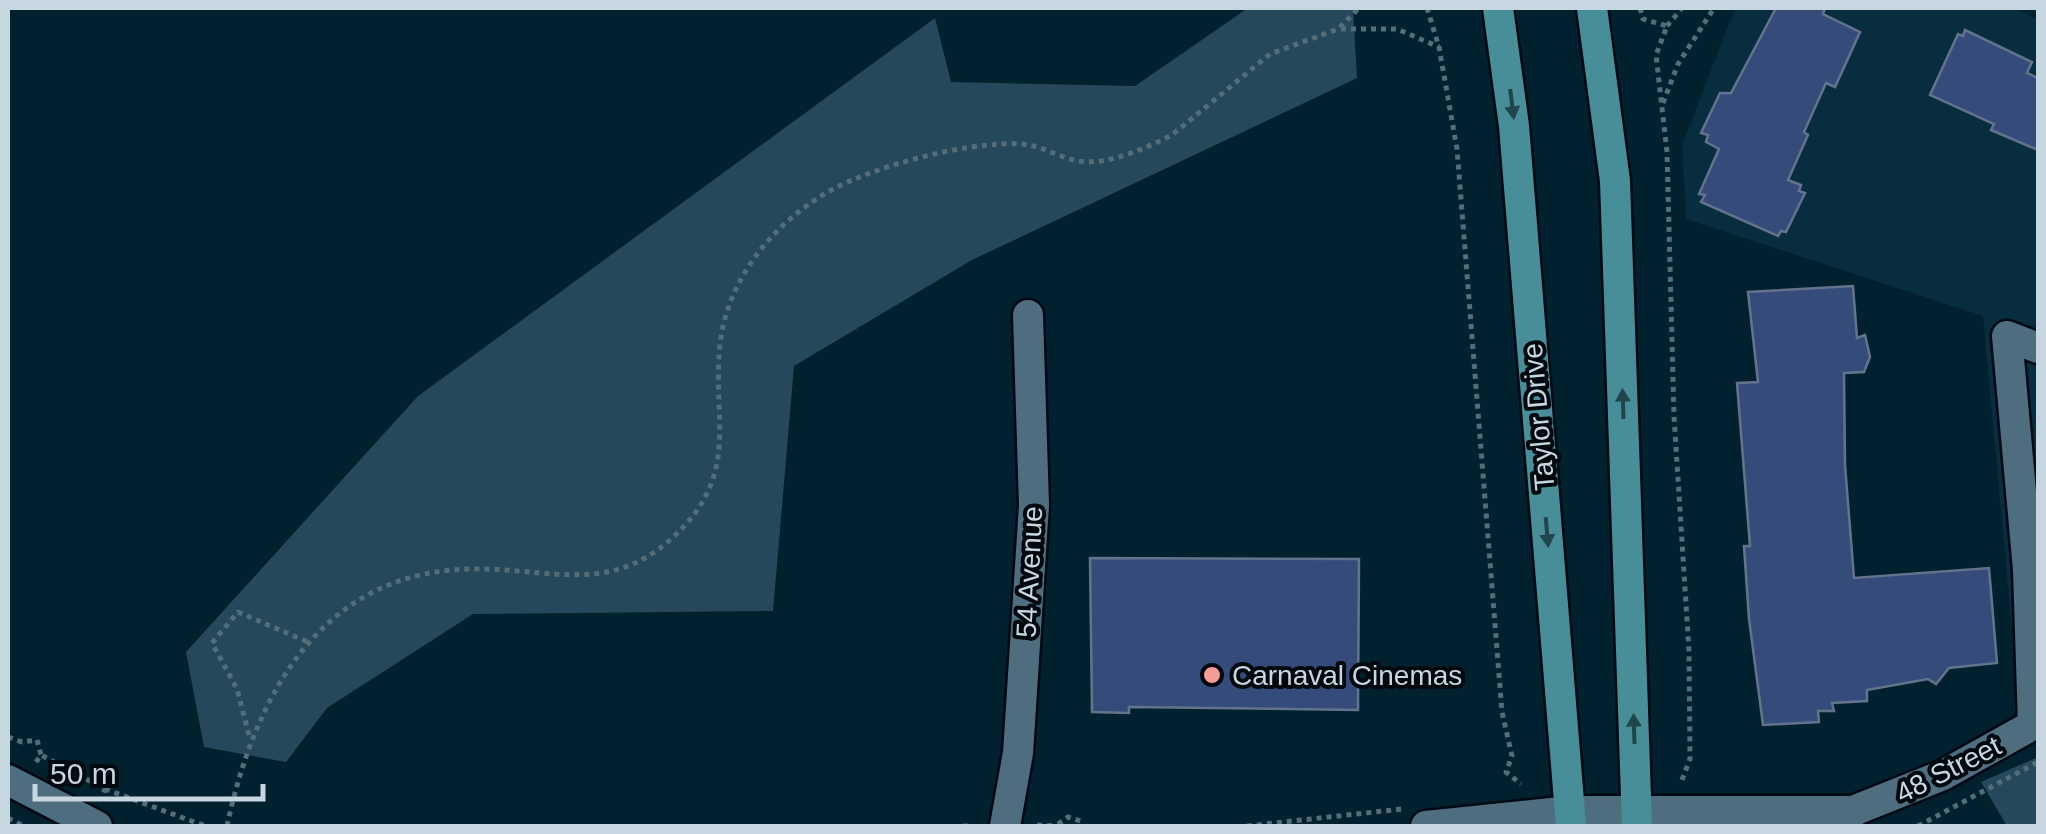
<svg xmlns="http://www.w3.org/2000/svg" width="2046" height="834" viewBox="0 0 2046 834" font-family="Arial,sans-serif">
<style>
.built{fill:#082d3f}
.green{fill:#25485a}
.building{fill:#354c7a;stroke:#64738d;stroke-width:2.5}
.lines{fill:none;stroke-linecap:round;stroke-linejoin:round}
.minor-casing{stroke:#000913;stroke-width:35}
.major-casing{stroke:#000913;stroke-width:35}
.path{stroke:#536d79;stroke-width:5;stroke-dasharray:5 5;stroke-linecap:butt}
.minor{stroke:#4e6e7f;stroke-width:30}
.major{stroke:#478e99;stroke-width:30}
.oneway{fill:#20454d}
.poi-dot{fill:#f59c95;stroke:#01090f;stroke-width:4}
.labels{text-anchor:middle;stroke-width:8;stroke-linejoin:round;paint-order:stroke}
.street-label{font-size:28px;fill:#c6d7e1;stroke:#01090f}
.poi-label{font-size:28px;fill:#c6d7e1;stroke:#01090f;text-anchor:start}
</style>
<rect width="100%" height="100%" fill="#02212f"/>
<path class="built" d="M 1735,8 L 2011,8 L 2038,19 L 2038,688 L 2018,694 L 1983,316 L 1686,219 L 1682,145 Z"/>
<path class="green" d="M 1248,8 L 1353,8 L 1357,78 L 972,260 L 794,366 L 773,611 L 473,614 L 327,708 L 286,762 L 204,747 L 186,652 L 418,396 L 935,18 L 951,82 L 1135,86 Z
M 2038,757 L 2038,826 L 2007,826 L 1981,782 Z"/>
<path class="building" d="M 1776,8 L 1825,8 L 1823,14 L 1860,32 L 1835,87 L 1826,83 L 1804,132 L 1808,135 L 1788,180 L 1801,185 L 1799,191 L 1805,193 L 1786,232 L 1781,231 L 1778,236 L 1701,202 L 1705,195 L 1699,194 L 1719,149 L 1706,142 L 1708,135 L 1701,133 L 1720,93 L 1731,93 Z
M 1965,30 L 2032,62 L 2027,73 L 2038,78 L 2038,150 L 1991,130 L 1994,124 L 1930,95 L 1958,34 L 1963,36 Z
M 1853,286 L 1857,338 L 1865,335 L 1870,357 L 1864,372 L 1844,373 L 1845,465 L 1854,578 L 1989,568 L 1997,663 L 1949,668 L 1936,684 L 1928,679 L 1867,690 L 1867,701 L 1832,703 L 1834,711 L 1818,711 L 1819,722 L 1763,725 L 1749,619 L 1744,546 L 1750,546 L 1737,383 L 1758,382 L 1748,292 Z
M 1090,558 L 1359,559 L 1358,710 L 1129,707 L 1129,713 L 1092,712 Z"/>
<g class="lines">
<defs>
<path id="minor" d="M 2033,725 L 2028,570 L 2007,336 L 2038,348
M 8,780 L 97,826
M 1838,817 L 1943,775 L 2038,722
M 1005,826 L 1018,753 L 1034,505 L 1028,315
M 1426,826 L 1570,811 L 1855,811"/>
<path id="major" d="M 1498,8 L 1514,126 L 1571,826
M 1592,8 L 1615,181 L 1637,826"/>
</defs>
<use href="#minor" class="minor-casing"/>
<use href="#major" class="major-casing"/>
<path class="path" d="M 1427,8 L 1439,47 L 1457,149 L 1502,712 L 1512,756 L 1506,772 L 1521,784
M 1640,8 L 1643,19 L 1667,26 L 1656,55 L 1667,152 L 1674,416 L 1689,651 L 1690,759 L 1682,780
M 1667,26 L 1682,8
M 1341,29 L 1397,29 L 1439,47
M 1663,103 L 1678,64 L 1714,8
M 249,735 L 237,689 L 212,643 L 238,612 L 308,642
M 8,737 L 22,742 L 37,740 L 41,755
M 36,762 L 41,755 L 105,789 L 102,796
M 105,789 L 205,826
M 8,818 L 23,826
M 1058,824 L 1068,817 L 1084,822
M 1037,825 L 1058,826
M 227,826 C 256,691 325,565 483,569 C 552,570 610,593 670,540 C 742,476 712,422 720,344 C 727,283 768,230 818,198 C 863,168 966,141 1020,144 C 1040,145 1058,157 1078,161 C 1107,166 1146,148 1172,135 L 1270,54 L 1338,29 L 1359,8
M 963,826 L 971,826
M 1247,826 L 1402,809
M 1918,826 L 2038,762"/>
<use href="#minor" class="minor"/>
<use href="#major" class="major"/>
</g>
<defs><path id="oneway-solid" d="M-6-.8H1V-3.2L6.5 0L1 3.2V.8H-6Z" transform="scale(2.5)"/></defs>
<g class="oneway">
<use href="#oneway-solid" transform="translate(1512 104) rotate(83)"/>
<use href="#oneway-solid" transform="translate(1623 404) rotate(-92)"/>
<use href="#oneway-solid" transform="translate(1547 532) rotate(85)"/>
<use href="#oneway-solid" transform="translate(1634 729) rotate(-92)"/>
</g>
<circle class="poi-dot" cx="1212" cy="675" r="10"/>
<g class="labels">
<g class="street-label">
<text transform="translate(1538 417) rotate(-95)" y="10">Taylor Drive</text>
<text transform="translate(1029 572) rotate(-87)" y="10">54 Avenue</text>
<text transform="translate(1948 769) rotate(-27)" y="10">48 Street</text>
</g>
<g class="poi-label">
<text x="1232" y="685">Carnaval Cinemas</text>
</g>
</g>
<rect width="2046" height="834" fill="none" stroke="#c6d7e1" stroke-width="20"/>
<path d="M35 784v15h228v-15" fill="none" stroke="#c6d7e1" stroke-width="5"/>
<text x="50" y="784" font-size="30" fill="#c6d7e1" stroke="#01090f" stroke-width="8" paint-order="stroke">50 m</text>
</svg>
